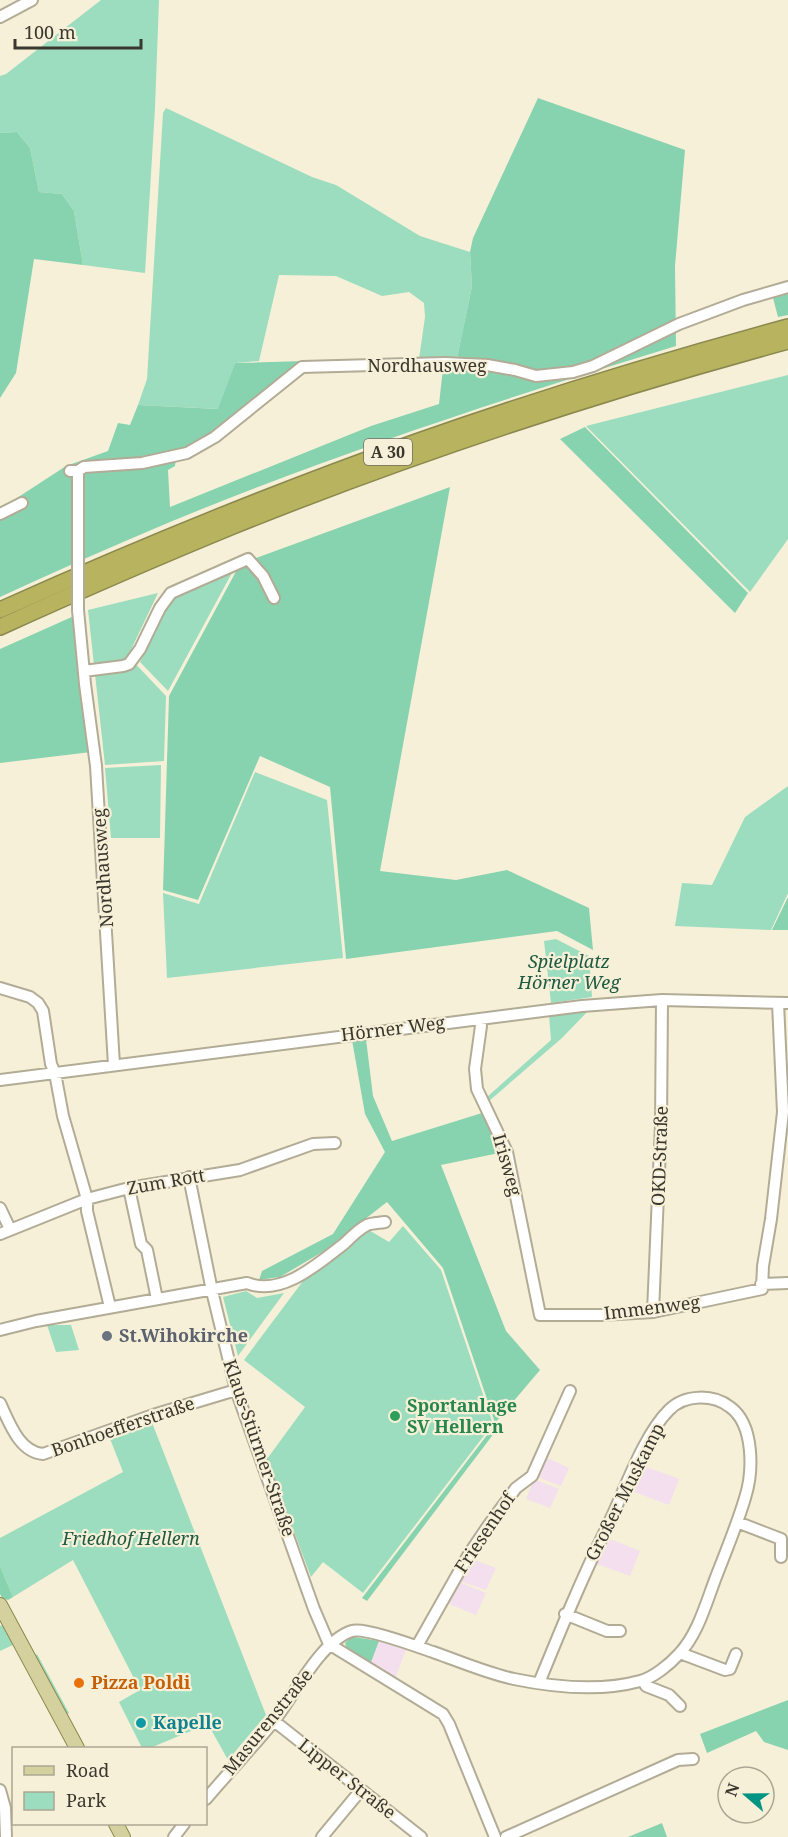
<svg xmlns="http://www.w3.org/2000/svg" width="788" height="1837" viewBox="0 0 788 1837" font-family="'Noto Serif',serif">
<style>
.industrial{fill:#f3dfee}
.green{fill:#9bddbe}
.forest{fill:#87d3b0}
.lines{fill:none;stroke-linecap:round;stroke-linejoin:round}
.minor-casing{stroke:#b2ab95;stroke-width:14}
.major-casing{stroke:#8b884e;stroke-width:16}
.highway-casing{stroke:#8b884e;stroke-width:18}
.minor{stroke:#fff;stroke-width:10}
.major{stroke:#d4d19f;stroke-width:14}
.highway{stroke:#b7b35f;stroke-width:15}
.minor-bridge-casing{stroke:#b2ab95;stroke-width:14;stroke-linecap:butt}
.minor-bridge{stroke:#fff;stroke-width:10}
.worship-dot{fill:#6b7280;stroke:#f7f0d8;stroke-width:2}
.leisure-dot{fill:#2e9e5b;stroke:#f7f0d8;stroke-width:2}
.food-dot{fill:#e8710a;stroke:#f7f0d8;stroke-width:2}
.culture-dot{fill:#0f9aa8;stroke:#f7f0d8;stroke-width:2}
.labels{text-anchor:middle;stroke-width:4.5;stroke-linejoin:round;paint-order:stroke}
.shield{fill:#f7f0d8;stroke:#736e61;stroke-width:1.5}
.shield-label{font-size:16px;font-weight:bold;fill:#3a372e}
.street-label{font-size:18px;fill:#3a372e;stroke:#f7f0d8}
.park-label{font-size:18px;font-style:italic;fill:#1e5942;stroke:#f7f0d8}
.worship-label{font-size:18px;font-weight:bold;fill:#5b616d;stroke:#f7f0d8;text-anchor:start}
.leisure-label{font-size:18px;font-weight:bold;fill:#27864d;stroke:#f7f0d8;text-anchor:start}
.food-label{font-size:18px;font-weight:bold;fill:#c56008;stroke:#f7f0d8;text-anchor:start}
.culture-label{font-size:18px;font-weight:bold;fill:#0d838f;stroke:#f7f0d8;text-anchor:start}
</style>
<rect width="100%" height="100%" fill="#f7f0d8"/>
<path class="industrial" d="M 543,1456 L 569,1468 L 561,1486 L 535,1476 Z
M 641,1465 L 679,1479 L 669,1505 L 629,1490 Z
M 534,1479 L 559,1489 L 550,1508 L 526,1499 Z
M 607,1538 L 640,1551 L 630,1576 L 597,1564 Z
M 472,1559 L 496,1568 L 486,1590 L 460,1581 Z
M 459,1582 L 486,1593 L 476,1615 L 447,1603 Z
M 379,1641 L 406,1650 L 395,1679 L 370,1665 Z"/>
<path class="green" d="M 101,0 L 159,0 L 155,108 L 145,273 L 83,265 L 74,211 L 62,194 L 39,192 L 30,148 L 17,132 L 0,133 L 0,76 L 6,74 Z
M 166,108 L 312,177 L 336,185 L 420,236 L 470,252 L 472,286 L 457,358 L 419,359 L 425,317 L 424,303 L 409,292 L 382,296 L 336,276 L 279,275 L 259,361 L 235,363 L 219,409 L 138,405 L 147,379 L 163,113 Z
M 788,375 L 788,539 L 750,592 L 586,426 Z
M 233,571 L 168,691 L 140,662 L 171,600 Z
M 158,593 L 128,656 L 166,696 L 164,761 L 105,765 L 88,610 Z
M 161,765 L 160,838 L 111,838 L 105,768 Z
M 255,772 L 327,800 L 343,958 L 167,978 L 163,893 L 199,904 Z
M 788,786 L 788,893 L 771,930 L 675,926 L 682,883 L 712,885 L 745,817 Z
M 556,939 L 589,956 L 592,997 L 551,1003 L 544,941 Z
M 589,1010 L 562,1038 L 489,1101 L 487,1097 L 551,1040 L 549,1015 Z
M 403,1226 L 441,1270 L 493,1424 L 363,1593 L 323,1562 L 311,1577 L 267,1459 L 305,1407 L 244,1360 L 309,1273 L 367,1229 L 389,1242 Z
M 246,1291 L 257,1298 L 284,1293 L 238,1356 L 223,1297 Z
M 47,1325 L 71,1325 L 79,1350 L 56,1352 Z
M 151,1420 L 266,1715 L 228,1760 L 208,1724 L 150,1748 L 142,1748 L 119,1702 L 140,1690 L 73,1560 L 13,1597 L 0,1566 L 0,1538 L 123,1472 L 109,1436 Z
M 5,1624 L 15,1644 L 0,1651 L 0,1626 Z
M 37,1654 L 69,1713 L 66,1715 L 33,1658 Z"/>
<path class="forest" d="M 538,98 L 685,150 L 675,266 L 676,346 C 505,398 335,454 170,522 C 113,546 56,571 0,597 L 0,509 L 66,466 L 108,451 L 118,423 L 130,425 L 138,405 L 218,409 L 235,363 L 304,361 L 205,439 L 177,450 L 175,466 L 168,470 L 170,507 L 371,426 L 439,404 L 443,368 L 457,358 L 472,286 L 470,252 L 473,238 Z
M 17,132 L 30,148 L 39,192 L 62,194 L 74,211 L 83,265 L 34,259 L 16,373 L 0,398 L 0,133 Z
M 788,294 L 788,315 L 778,317 L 773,298 Z
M 585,427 L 748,593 L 735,613 L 560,439 Z
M 450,487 L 380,871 L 456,880 L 507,870 L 589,908 L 593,950 L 557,931 L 346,959 L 330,787 L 260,756 L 198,900 L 163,890 L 169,696 L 240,564 Z
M 74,616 L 91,752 L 0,763 L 0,649 Z
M 788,897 L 788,930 L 772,930 Z
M 366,1039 L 373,1096 L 392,1141 L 482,1113 L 504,1152 L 441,1165 L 506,1331 L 540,1370 L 495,1423 L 443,1268 L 387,1202 L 324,1251 L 280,1277 L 259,1280 L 262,1271 L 333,1234 L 385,1152 L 365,1114 L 352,1040 Z
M 494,1426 L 498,1428 L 367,1601 L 362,1598 Z
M 0,1566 L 13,1597 L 8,1600 L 2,1598 L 0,1594 Z
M 355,1637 L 379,1641 L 370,1665 L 347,1649 L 345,1643 L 349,1639 Z
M 788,1700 L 788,1750 L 764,1742 L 756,1731 L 707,1753 L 700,1734 Z
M 662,1823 L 667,1837 L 628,1837 Z"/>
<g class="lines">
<defs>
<path id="minor" d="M 0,17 L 32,0
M 70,471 L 78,471 L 84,467 L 142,463 L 187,453 L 215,437 L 302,367 L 445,363 L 487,365 L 515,370 L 536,376 L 573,372 L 593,366 L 679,324 L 743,300 L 788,287
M 78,471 L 78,547
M 0,514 L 22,503
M 78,610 L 85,684 L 96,766 L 114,1065
M 84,671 L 123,666 L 129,664 L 140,649 L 160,608 L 171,593 L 248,559 L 263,576 L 274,598
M 0,988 L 30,997 L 38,1003 L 43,1011 L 51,1064 L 55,1073 L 63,1116 L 87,1199 L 87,1211 L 110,1307
M 480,1019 L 481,1026 L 475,1069 L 477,1089 L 507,1152 L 540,1315 L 601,1315 L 653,1312 L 762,1289 L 763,1266 L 771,1219 L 783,1112 L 778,1003
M 0,1080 L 582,1006 L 662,1000 L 788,1003
M 189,1177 L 212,1291 L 236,1390 L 314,1609 L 329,1644
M 129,1188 L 141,1244 L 147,1250 L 157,1299
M 0,1208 L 10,1229
M 0,1234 L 87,1199 L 129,1188 L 240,1170 L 313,1144 L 335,1143
M 761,1284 L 788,1283
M 653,1312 L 661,1125 L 662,1000
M 0,1330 L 36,1321 L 247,1283 C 282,1297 319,1263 345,1243 C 351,1237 359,1229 367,1225 C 372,1223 379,1223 385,1222
M 0,1403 C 9,1422 19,1452 43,1454 L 153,1415 L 236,1390
M 737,1522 L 781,1539 L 781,1557
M 565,1614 L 607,1631 L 620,1631
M 329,1644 L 443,1714 L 449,1724 L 495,1837
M 417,1646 L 469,1554 L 488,1526 L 516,1488 L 532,1476 L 570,1391
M 680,1653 L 725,1670 L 730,1669 L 736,1654
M 643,1681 L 646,1686 L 669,1695 L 680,1706
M 274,1721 L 421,1837
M 0,1790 L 5,1808 L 6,1837
M 206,1799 C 228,1773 252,1748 274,1721 C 294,1696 320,1641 352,1631 C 365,1627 418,1647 433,1652 C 459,1661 486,1673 514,1679 C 553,1687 600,1692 640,1681 C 653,1678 670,1664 679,1654 C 698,1634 706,1603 716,1577 C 726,1551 737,1525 745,1498 C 753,1473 755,1425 730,1407 C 713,1394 685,1394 669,1410 C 642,1437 624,1493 607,1527 C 581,1580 561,1629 539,1683
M 174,1837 L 184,1824
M 322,1837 L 361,1790
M 506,1837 L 678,1760 L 693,1759"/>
<path id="major" d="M 0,1605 L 77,1748
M 116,1824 L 123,1837"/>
<path id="highway" d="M 0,610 C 136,549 275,492 416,442 C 538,399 663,361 788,327
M 0,627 C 77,592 155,558 233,526 C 414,453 600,392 788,341"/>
</defs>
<use href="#minor" class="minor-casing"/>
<use href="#major" class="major-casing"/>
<use href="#highway" class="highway-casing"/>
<use href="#minor" class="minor"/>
<use href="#major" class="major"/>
<use href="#highway" class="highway"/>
<defs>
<path id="minor-bridge" d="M 78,547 L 78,610"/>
</defs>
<use href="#minor-bridge" class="minor-bridge-casing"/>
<use href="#minor-bridge" class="minor-bridge"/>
</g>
<circle class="worship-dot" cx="107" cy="1336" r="6"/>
<circle class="leisure-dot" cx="395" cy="1416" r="6"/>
<circle class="food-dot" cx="79" cy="1683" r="6"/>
<circle class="culture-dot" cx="141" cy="1723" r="6"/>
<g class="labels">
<rect class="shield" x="364" y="439" width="48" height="26" rx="4.5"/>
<g class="shield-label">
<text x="388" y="458">A 30</text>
</g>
<g class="street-label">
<text x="427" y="372">Nordhausweg</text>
<text transform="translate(103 868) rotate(-94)" y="6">Nordhausweg</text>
<text transform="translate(393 1029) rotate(-7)" y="6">Hörner Weg</text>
<text transform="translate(660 1156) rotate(-88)" y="6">OKD-Straße</text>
<text transform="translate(507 1165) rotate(74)" y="6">Irisweg</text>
<text transform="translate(166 1182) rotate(-10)" y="6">Zum Rott</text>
<text transform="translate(652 1308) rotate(-7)" y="6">Immenweg</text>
<text transform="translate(123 1427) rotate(-19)" y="6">Bonhoefferstraße</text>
<text transform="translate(259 1448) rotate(71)" y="6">Klaus-Stürmer-Straße</text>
<text transform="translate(625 1492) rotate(-63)" y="6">Großer Muskamp</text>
<text transform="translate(485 1533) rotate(-56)" y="6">Friesenhof</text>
<text transform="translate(268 1722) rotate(-51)" y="6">Masurenstraße</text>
<text transform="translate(347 1779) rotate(38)" y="6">Lipper Straße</text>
</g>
<g class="park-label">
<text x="569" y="968">Spielplatz<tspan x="569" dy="21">Hörner Weg</tspan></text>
<text x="131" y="1545">Friedhof Hellern</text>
</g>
<g class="worship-label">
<text x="119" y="1342">St.Wihokirche</text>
</g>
<g class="leisure-label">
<text x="407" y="1412">Sportanlage<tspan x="407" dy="21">SV Hellern</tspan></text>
</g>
<g class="food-label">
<text x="91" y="1689">Pizza Poldi</text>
</g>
<g class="culture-label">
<text x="153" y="1729">Kapelle</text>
</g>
</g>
<rect x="12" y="1747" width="195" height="78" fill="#f7f0d8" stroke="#aba694" stroke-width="1.5"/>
<rect x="24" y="1766" width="30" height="9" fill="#d4d19f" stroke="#aba694" stroke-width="1.5"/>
<text x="66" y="1777" font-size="18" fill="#3a372e">Road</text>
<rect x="24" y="1792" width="30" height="18" fill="#9bddbe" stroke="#aba694" stroke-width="1.5"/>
<text x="66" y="1807" font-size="18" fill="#3a372e">Park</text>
<g transform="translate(746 1795) rotate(290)"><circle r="28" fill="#f7f0d8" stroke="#aba694" stroke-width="1.5"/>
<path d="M0-4.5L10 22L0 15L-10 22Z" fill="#009482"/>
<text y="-9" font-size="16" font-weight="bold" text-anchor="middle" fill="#3a372e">N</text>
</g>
<path d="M15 39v9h126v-9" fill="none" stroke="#3a372e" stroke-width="3"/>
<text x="24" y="39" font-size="18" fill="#3a372e" stroke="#f7f0d8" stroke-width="4.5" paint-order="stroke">100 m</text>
</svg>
